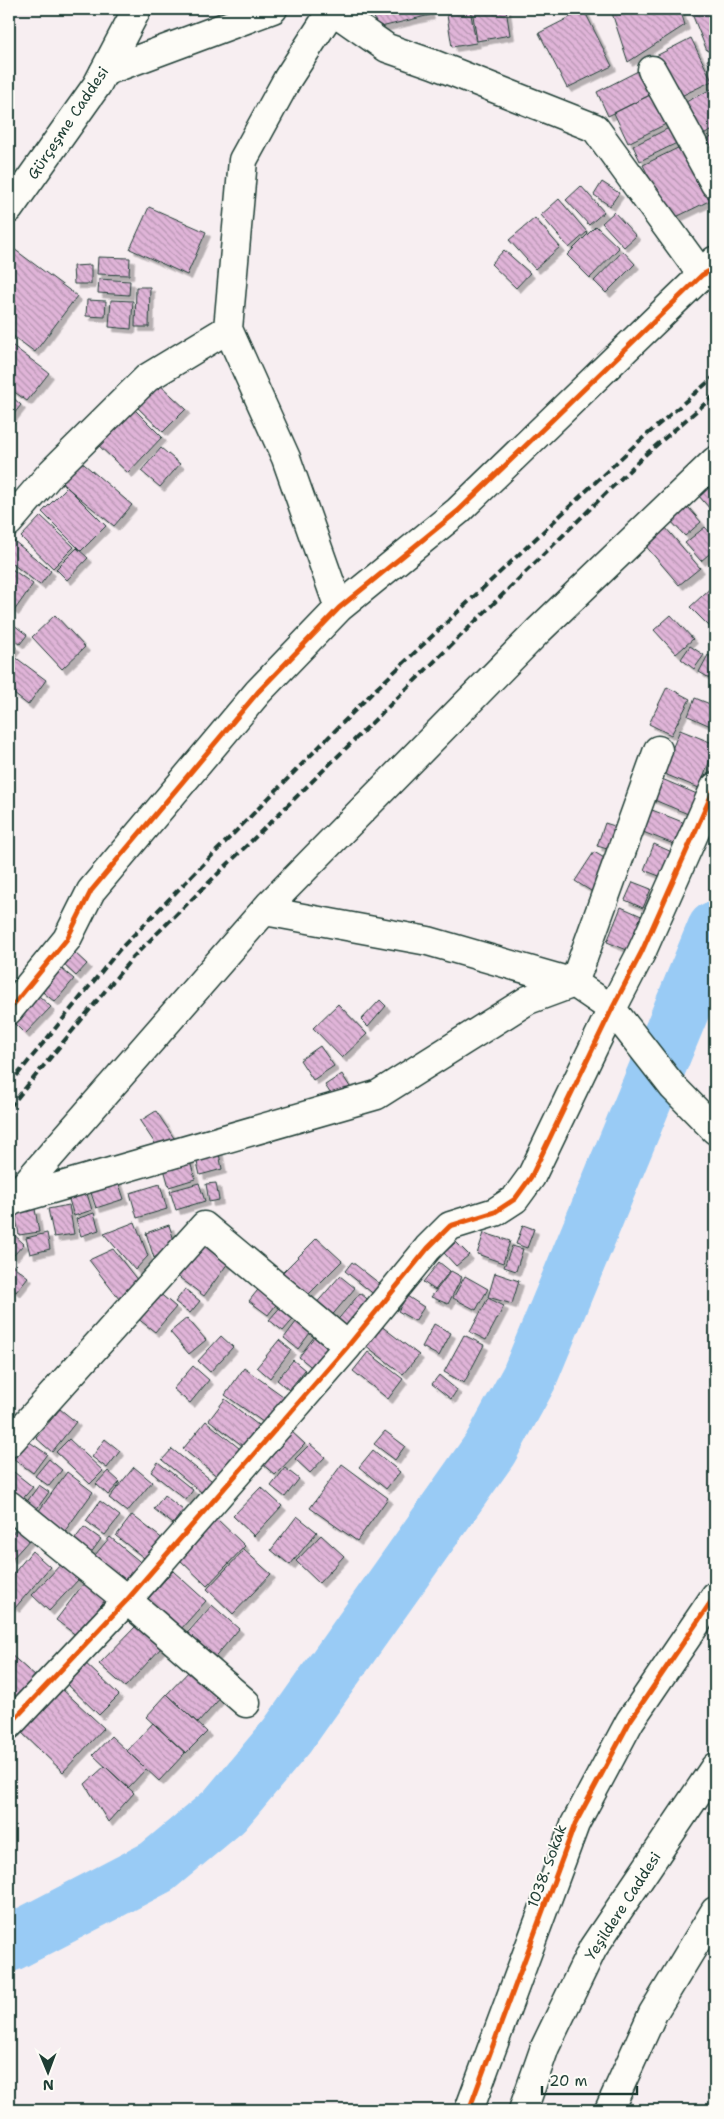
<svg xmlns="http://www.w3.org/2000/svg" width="724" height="2119" viewBox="0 0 724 2119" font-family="'Shantell Sans',sans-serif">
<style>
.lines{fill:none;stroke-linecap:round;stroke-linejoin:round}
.river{stroke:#99cbf5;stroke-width:56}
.building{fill:url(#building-back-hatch);stroke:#1f3d34;filter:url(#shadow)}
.minor-casing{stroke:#1f3d34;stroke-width:31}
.major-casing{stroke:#1f3d34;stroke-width:31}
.highway-casing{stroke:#1f3d34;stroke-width:31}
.minor{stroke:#fdfcf7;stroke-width:28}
.major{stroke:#fdfcf7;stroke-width:28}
.highway{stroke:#fdfcf7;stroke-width:28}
.rail{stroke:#1f3d34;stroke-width:4;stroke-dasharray:8 4;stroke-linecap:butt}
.cycleway-casing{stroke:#fdfcf7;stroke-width:8}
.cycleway{stroke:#e8590c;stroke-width:5}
.labels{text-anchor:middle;stroke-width:4;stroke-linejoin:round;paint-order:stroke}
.street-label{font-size:15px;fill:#1f3d34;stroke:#fdfcf7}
</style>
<defs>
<pattern id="building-back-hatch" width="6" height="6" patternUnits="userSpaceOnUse" patternTransform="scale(1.25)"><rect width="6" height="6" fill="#e0b4d8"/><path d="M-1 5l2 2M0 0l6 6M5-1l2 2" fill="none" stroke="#b594b0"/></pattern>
<filter id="shadow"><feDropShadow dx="4.5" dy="4.5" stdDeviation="0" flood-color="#0004"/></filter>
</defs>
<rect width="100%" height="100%" fill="#f7eef1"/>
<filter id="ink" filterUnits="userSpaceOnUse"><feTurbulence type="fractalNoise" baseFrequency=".02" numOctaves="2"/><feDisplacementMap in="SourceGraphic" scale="10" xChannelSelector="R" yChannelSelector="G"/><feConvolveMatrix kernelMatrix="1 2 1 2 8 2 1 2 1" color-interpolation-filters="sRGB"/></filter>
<g filter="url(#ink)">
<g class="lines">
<path class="river" d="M 9,1944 L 157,1867 L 224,1811 L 287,1736 L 490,1449 L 529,1378 L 715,929"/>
</g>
<path class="building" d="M 372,9 L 428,9 L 430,15 L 377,28 Z
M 446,9 L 470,9 L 476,43 L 452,47 Z
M 472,9 L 506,9 L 510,35 L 477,41 Z
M 630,9 L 680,9 L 685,25 L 628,62 L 612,13 Z
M 690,9 L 715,9 L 715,48 L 707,51 Z
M 584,10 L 612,66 L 567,88 L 539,33 Z
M 691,38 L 712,81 L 675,99 L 654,57 Z
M 715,57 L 715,77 L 707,60 Z
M 638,71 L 650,95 L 608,116 L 597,92 Z
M 715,87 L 715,129 L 697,138 L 680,105 Z
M 660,90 L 674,120 L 628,143 L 614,113 Z
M 677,124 L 685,139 L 640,161 L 633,146 Z
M 715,135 L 715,166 L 703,142 Z
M 686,144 L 713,199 L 670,220 L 643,165 Z
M 602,182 L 619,193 L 610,206 L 594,195 Z
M 581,186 L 604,212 L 589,225 L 566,200 Z
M 559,199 L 587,232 L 569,248 L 541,215 Z
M 149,207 L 206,232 L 187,275 L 130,249 Z
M 614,212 L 636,236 L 624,247 L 602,223 Z
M 535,218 L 560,247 L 535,269 L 509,240 Z
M 596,226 L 619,248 L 590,278 L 567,255 Z
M 14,249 L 77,296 L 35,352 L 9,333 L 9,255 Z
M 504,250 L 530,273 L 516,288 L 491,264 Z
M 623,251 L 635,264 L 606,293 L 594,281 Z
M 98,257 L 130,258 L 129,275 L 97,274 Z
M 91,265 L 91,284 L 74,284 L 73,266 Z
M 99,279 L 130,281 L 129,295 L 98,293 Z
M 136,287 L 150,287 L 149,327 L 135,327 Z
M 87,300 L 106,301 L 105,317 L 86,316 Z
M 111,300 L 133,301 L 131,329 L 109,327 Z
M 9,343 L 49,373 L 27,401 L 9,388 Z
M 158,383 L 186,409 L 163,432 L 136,406 Z
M 9,394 L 21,405 L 9,420 Z
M 132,407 L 162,437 L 128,473 L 97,444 Z
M 161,448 L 180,464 L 160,487 L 141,471 Z
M 78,459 L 132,505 L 114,526 L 59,481 Z
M 715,469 L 715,504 L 710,509 L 692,488 Z
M 67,487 L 106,526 L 81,551 L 42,512 Z
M 683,501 L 701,522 L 685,536 L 666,516 Z
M 715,508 L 715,519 L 710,512 Z
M 41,516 L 74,547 L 53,568 L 21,537 Z
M 665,527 L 700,568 L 679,585 L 644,544 Z
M 705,527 L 715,538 L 715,549 L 701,561 L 685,543 Z
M 14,541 L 51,571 L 40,585 L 9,561 L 9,548 Z
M 77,548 L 88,558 L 67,580 L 56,569 Z
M 9,567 L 33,584 L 14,611 L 9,607 Z
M 715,584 L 715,624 L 711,628 L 690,607 Z
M 55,615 L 85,647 L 62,669 L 32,637 Z
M 671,615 L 693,639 L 676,654 L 654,630 Z
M 9,621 L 27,635 L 20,644 L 9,636 Z
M 9,642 L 16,647 L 9,657 Z
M 690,646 L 704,655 L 694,669 L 681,659 Z
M 708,655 L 715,659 L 715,672 L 711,679 L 699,672 Z
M 15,657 L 46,680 L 28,705 L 9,690 L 9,665 Z
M 667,687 L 690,699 L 671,735 L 649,724 Z
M 695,698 L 715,706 L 715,728 L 688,716 Z
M 680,730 L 715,744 L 715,748 L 699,788 L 662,773 Z
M 655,776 L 697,794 L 688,814 L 647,797 Z
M 642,806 L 685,823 L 676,845 L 633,828 Z
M 605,823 L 621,828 L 614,851 L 597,846 Z
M 654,844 L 674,853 L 664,878 L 644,870 Z
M 594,852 L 613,863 L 602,898 L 575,881 Z
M 633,882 L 651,889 L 643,908 L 625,900 Z
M 621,907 L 646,918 L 632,952 L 607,942 Z
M 74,952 L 87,964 L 76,976 L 63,964 Z
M 57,965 L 74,979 L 55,1002 L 38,988 Z
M 38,995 L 51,1007 L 25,1034 L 12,1021 Z
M 380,1000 L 386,1006 L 368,1027 L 361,1020 Z
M 338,1004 L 367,1034 L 342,1058 L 313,1028 Z
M 320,1046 L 334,1066 L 313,1080 L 300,1060 Z
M 342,1074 L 350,1087 L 334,1099 L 325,1085 Z
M 156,1111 L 174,1138 L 158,1148 L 140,1121 Z
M 218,1148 L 222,1169 L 200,1175 L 195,1154 Z
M 189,1158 L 195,1179 L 169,1187 L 163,1165 Z
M 117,1178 L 124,1199 L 96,1208 L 89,1187 Z
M 199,1183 L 205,1201 L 176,1210 L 170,1191 Z
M 216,1183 L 219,1200 L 209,1202 L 206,1184 Z
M 84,1184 L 92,1210 L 74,1216 L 66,1190 Z
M 160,1184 L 167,1209 L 137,1218 L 130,1193 Z
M 69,1205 L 74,1234 L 54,1237 L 48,1209 Z
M 35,1209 L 39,1232 L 19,1235 L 15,1212 Z
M 94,1213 L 99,1230 L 81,1236 L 76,1219 Z
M 135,1222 L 148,1256 L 135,1270 L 104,1234 Z
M 169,1225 L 175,1243 L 154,1258 L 146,1233 Z
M 523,1225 L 534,1229 L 527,1248 L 516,1244 Z
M 9,1230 L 24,1244 L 13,1256 L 9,1252 Z
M 47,1233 L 50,1249 L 30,1254 L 26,1238 Z
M 484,1233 L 510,1241 L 503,1263 L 477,1254 Z
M 317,1238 L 342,1261 L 305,1298 L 281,1274 Z
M 201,1242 L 228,1263 L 204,1296 L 176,1275 Z
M 456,1242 L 469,1255 L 456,1266 L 444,1253 Z
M 512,1246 L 523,1249 L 516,1271 L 504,1267 Z
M 113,1249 L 138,1281 L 119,1299 L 89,1260 Z
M 352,1262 L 384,1287 L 376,1296 L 345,1271 Z
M 439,1262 L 450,1271 L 435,1290 L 423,1282 Z
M 11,1264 L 28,1277 L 16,1292 L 9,1287 L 9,1267 Z
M 451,1271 L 462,1277 L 448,1304 L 431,1297 Z
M 495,1273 L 519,1281 L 512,1304 L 488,1297 Z
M 340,1276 L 355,1288 L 329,1319 L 314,1306 Z
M 465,1276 L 488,1289 L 476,1310 L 453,1298 Z
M 261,1286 L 279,1301 L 268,1315 L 249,1301 Z
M 185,1289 L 200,1301 L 190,1313 L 175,1302 Z
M 158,1292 L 176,1307 L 155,1332 L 137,1318 Z
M 360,1293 L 372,1303 L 347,1333 L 335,1323 Z
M 407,1296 L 424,1307 L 415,1321 L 398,1311 Z
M 488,1298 L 504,1306 L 486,1340 L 470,1332 Z
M 283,1304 L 297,1315 L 283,1331 L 269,1320 Z
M 187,1318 L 206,1340 L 189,1354 L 170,1332 Z
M 296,1322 L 310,1333 L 298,1349 L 284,1338 Z
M 434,1324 L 451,1333 L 439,1356 L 422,1347 Z
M 380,1325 L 419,1355 L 403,1374 L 365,1345 Z
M 464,1335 L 484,1345 L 464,1383 L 444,1372 Z
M 221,1336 L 233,1347 L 210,1372 L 198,1361 Z
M 314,1337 L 329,1350 L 314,1369 L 299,1357 Z
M 279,1340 L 291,1350 L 270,1378 L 257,1367 Z
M 368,1352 L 403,1379 L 388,1399 L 353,1371 Z
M 293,1360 L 305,1370 L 289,1390 L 277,1380 Z
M 193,1366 L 209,1380 L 190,1403 L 173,1389 Z
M 244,1368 L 290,1401 L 270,1427 L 225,1395 Z
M 439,1375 L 457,1390 L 451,1399 L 432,1384 Z
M 225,1399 L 258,1425 L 243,1446 L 209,1420 Z
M 60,1409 L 76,1422 L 52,1452 L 36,1438 Z
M 206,1421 L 245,1453 L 223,1481 L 183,1449 Z
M 291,1431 L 305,1444 L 275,1475 L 261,1463 Z
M 385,1431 L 405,1446 L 395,1460 L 374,1444 Z
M 69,1439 L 103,1471 L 90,1484 L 56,1452 Z
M 105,1439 L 120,1451 L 107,1468 L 92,1457 Z
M 28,1441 L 47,1454 L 33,1473 L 14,1459 Z
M 310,1444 L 325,1457 L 310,1473 L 295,1459 Z
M 172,1449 L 216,1484 L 206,1496 L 162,1460 Z
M 373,1450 L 400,1472 L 386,1489 L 359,1467 Z
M 49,1459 L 62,1470 L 49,1486 L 35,1476 Z
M 158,1462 L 193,1490 L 186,1500 L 151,1472 Z
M 342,1464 L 388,1498 L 357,1541 L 310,1508 Z
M 134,1467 L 152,1482 L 127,1512 L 109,1498 Z
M 285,1468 L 299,1479 L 285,1497 L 271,1486 Z
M 10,1469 L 33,1487 L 19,1503 L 9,1495 L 9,1471 Z
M 108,1471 L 120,1482 L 108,1495 L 96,1484 Z
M 67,1472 L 93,1492 L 62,1535 L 36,1515 Z
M 39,1485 L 49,1492 L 36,1510 L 26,1503 Z
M 261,1487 L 282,1506 L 254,1536 L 233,1516 Z
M 164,1495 L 183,1510 L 173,1524 L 154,1509 Z
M 100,1501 L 120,1516 L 105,1535 L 86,1521 Z
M 132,1515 L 164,1540 L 148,1561 L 116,1536 Z
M 297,1516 L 317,1532 L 290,1565 L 271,1550 Z
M 215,1517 L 245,1546 L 207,1586 L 177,1557 Z
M 19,1526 L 31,1538 L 12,1559 L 9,1556 L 9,1537 Z
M 84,1527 L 101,1539 L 88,1557 L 71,1544 Z
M 321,1535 L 344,1556 L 319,1583 L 296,1561 Z
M 110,1537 L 144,1565 L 125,1589 L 90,1561 Z
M 244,1550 L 271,1574 L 233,1614 L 207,1589 Z
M 32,1551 L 50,1567 L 15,1608 L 9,1603 L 9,1579 Z
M 62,1563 L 79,1579 L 49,1611 L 32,1595 Z
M 173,1571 L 206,1601 L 180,1630 L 147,1600 Z
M 87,1579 L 109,1595 L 77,1636 L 56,1620 Z
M 212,1605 L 239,1629 L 211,1662 L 183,1638 Z
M 138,1624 L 162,1647 L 125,1687 L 99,1664 Z
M 9,1653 L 36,1677 L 9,1709 Z
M 81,1659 L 119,1695 L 99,1715 L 62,1679 Z
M 193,1667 L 223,1695 L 198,1723 L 167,1694 Z
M 61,1688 L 104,1728 L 63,1772 L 20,1731 Z
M 167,1694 L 207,1732 L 186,1753 L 146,1717 Z
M 153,1723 L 185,1753 L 159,1781 L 127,1751 Z
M 111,1736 L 146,1769 L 128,1788 L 93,1755 Z
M 105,1766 L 134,1793 L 108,1822 L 85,1784 Z"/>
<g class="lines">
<defs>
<path id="minor" d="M 331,9 L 387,48 L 433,64 L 595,128 L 702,275 L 714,261
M 332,10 L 288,78 L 243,160 L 228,329 L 286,458 L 339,608
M 652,70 L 715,184
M 104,72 L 273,9
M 9,522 L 52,472 L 147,378 L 228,329
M 265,911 L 428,941 L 574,983 L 612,1009 L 673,1087 L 715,1130
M 9,1010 L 67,939 L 91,891 L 258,692 L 339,608 L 458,511 L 702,275 L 715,268
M 10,1201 L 377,1095 L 528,1000 L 574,983 L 658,750
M 9,1203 L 270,904 L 538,631 L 715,461
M 9,1443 L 204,1226 L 348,1346
M 9,1505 L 127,1600 L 246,1703
M 9,1725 L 127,1600 L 348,1346 L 428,1248 L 450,1226 L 495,1212 L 515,1199 L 531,1177 L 612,1009 L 642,951 L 715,787
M 469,2110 L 575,1824 L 630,1721 L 715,1596"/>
<path id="major" d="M 9,209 L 97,85 L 137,9"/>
<path id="highway" d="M 523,2110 L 545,2047 L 593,1948 L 715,1767
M 609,2110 L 653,2013 L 715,1911"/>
</defs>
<use href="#minor" class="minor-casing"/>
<use href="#major" class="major-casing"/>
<use href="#highway" class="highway-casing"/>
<use href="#minor" class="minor"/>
<use href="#major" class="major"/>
<use href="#highway" class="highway"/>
<path class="rail" d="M 9,1085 L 120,949 L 375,690 L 636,444 L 715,376
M 9,1108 L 133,957 L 645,455 L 715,395"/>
<defs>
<path id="cycleway" d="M 9,1010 L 67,939 L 91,891 L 258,692 L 339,608 L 458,511 L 702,275 L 715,268
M 9,1725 L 127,1600 L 348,1346 L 428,1248 L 450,1226 L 495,1212 L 515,1199 L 531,1177 L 612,1009 L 642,951 L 715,787
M 469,2110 L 575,1824 L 630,1721 L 715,1596"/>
</defs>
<use href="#cycleway" class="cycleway-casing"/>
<use href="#cycleway" class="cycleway"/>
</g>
</g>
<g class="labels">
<g class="street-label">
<text transform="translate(68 123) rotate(-56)" y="5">Gürçeşme Caddesi</text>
<text transform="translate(547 1866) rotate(-70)" y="5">1038. Sokak</text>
<text transform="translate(623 1906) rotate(-57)" y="5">Yeşildere Caddesi</text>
</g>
</g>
<rect width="724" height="2119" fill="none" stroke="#fdfcf7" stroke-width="30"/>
<rect x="15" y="15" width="694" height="2089" fill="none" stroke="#1f3d34" stroke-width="2" filter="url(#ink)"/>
<g transform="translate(48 2072) rotate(179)" stroke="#fdfcf7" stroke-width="4" paint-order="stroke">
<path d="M0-4L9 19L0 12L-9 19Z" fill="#1f3d34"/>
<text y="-8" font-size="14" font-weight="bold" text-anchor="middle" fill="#1f3d34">N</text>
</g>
<path d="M542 2086v8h95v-8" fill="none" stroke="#1f3d34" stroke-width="2.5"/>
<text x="549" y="2086" font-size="15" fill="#1f3d34" stroke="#fdfcf7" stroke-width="4" paint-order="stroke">20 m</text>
</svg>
